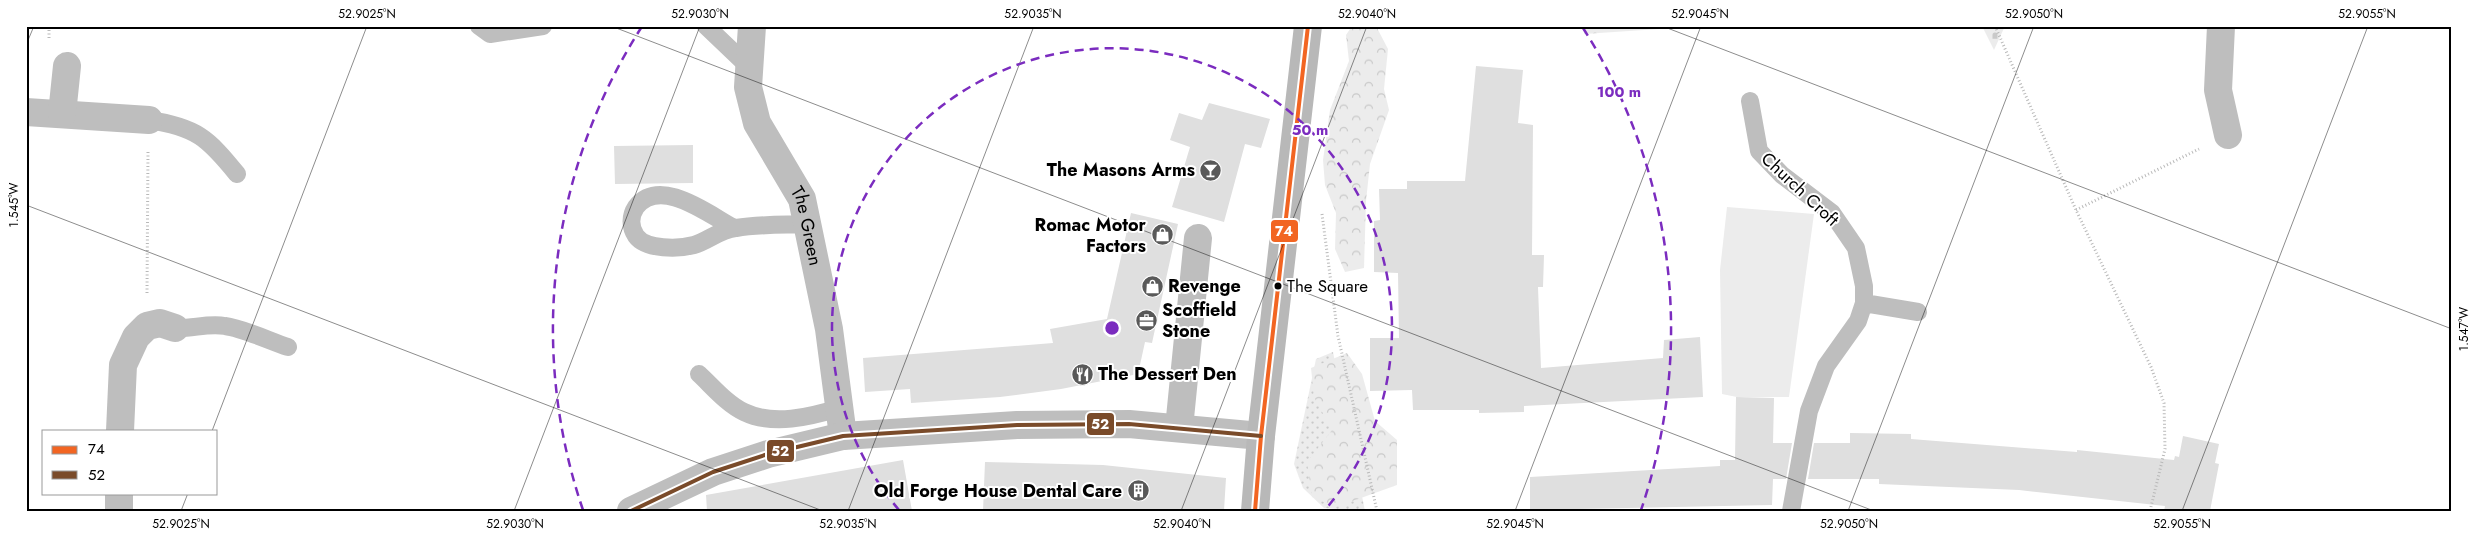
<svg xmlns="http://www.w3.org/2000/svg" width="2478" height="537" viewBox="0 0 2478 537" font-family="Jost,sans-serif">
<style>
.grass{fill:url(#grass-dots)}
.forest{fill:url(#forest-crowns)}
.cemetery{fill:url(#cemetery-stones)}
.green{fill:#ececec}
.building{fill:#dfdfdf}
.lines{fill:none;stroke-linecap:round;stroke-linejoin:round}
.path{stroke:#b9b9b9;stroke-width:3;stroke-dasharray:1 2.5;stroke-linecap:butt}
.lane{stroke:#bebebe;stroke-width:18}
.street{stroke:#bebebe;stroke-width:28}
.secondary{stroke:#b8b8b8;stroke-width:28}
.bus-1-casing{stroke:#fff;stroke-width:8}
.bus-2-casing{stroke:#fff;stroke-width:8}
.bus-1{stroke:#f26522;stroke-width:4}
.bus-2{stroke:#7a4b2a;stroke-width:4}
.ticks{fill:none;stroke:#000;stroke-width:1;stroke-opacity:0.45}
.ring{fill:none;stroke:#7b2cbf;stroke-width:2.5;stroke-dasharray:9 6}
.bus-dot{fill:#000;stroke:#fff;stroke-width:2}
.labels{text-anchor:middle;stroke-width:4;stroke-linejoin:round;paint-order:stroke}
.bus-label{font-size:17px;fill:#000;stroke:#fff;text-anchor:start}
.poi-label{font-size:18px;font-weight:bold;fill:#000;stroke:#fff;text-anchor:end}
.street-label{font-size:18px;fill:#000;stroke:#fff}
.centre{fill:#7b2cbf;stroke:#fff;stroke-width:2.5}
.ring-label{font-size:15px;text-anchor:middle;font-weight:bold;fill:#7b2cbf;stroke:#fff;stroke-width:4;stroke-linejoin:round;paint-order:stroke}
.line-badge{stroke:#fff;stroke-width:2}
.badge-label{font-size:14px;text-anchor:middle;font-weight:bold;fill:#fff}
.neatline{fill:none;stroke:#000;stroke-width:2}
.ticks-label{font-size:12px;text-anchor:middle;fill:#000}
</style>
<defs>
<pattern id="grass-dots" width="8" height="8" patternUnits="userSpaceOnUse" patternTransform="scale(1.25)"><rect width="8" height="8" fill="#ececec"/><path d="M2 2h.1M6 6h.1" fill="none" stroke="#c9c9c9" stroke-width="1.8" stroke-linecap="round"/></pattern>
<pattern id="forest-crowns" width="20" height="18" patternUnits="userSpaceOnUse" patternTransform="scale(1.25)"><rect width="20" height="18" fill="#ececec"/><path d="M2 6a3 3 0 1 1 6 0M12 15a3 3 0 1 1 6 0" fill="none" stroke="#c9c9c9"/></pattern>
<pattern id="cemetery-stones" width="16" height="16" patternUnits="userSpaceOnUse" patternTransform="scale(1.25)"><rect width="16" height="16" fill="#ececec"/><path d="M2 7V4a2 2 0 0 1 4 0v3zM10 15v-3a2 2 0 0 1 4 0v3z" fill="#c9c9c9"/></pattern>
</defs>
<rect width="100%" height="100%" fill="#fff"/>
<path class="grass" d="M 1333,352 L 1365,511 L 1324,508 L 1303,488 L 1294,464 L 1316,359 Z"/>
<path class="forest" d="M 1352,26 L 1376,26 L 1388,49 L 1384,89 L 1389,110 L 1370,164 L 1366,201 L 1364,268 L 1345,272 L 1335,249 L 1336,213 L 1325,185 L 1323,160 L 1330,110 L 1349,61 L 1346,35 Z
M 1347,353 L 1362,374 L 1375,421 L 1397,440 L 1397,485 L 1336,507 L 1312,497 L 1307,462 L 1332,430 L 1314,397 L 1311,368 Z"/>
<path class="cemetery" d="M 1584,26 L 1704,26 L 1584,34 Z
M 1982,26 L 2005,26 L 1994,50 Z"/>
<path class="green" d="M 1727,207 L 1814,214 L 1789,397 L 1737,397 L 1722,394 L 1720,270 Z"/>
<path class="building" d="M 1476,66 L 1523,70 L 1518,123 L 1533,125 L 1532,255 L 1544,255 L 1543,287 L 1538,287 L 1541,368 L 1663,358 L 1664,340 L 1700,337 L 1703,397 L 1524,406 L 1524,412 L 1479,413 L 1479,410 L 1413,410 L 1412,390 L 1370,391 L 1370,338 L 1399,338 L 1398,273 L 1374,272 L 1374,221 L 1380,220 L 1379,189 L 1407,189 L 1407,181 L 1465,181 Z
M 1209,103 L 1270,119 L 1261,148 L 1245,144 L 1224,222 L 1172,207 L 1190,147 L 1170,140 L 1179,113 L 1202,120 Z
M 693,145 L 693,183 L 615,184 L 614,146 Z
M 1131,213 L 1178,224 L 1152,343 L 1145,342 L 1138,374 L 1061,389 L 1000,397 L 911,403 L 910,389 L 865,392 L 863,358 L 1053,343 L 1050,329 L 1107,319 Z
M 1736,397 L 1774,398 L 1773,443 L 1792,443 L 1786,479 L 1773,479 L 1772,505 L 1530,510 L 1530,477 L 1720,466 L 1720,460 L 1735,460 Z
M 1850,433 L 1911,434 L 1911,439 L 2077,452 L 2077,450 L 2174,460 L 2175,456 L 2179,457 L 2183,436 L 2219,444 L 2215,463 L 2219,464 L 2210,511 L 2164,511 L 2165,506 L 2019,490 L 1879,484 L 1879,479 L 1808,479 L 1814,443 L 1850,443 Z
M 903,460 L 912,511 L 707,511 L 706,495 Z
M 985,462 L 1103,465 L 1226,478 L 1224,511 L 983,511 Z"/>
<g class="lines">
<path class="path" d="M 1995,26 L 2076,210 L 2151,367 L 2164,403 L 2165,449 L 2150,511
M 49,38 L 49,26
M 2076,210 L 2199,149
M 1322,214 L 1338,336 L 1377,511
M 147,293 L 148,152"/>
<path class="lane" d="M 479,26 L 490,34 L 543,26
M 706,26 L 750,68
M 1750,101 L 1759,151 L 1782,175 L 1832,213 L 1856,248 L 1864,286 L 1864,303 L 1858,321 L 1826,366 L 1809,411 L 1791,511
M 149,120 C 196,127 208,138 237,174
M 734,228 C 708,214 660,176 636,207 C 630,216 630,227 636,236 C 646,250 679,249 694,245 C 708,241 721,229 736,228 C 760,224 784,225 808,224
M 1864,303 L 1918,312
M 175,328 C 192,329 208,323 225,326 C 242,328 270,341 288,347
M 699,374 C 713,387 727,404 744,412 C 773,426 810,417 839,408"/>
<g class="street">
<path id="s1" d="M 752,26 L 748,87 L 757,123 L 802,199 L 829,329 L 843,436"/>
<path d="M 2221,26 L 2218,90 L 2228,135"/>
<path d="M 26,112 L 149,120"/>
<path d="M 62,114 L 67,66"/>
<path d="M 1179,428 L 1198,238"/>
<path d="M 120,431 L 123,365 L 136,337 L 147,326 L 160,323 L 175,328"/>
<path d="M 119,511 L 119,493"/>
<path d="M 631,511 L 713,472 L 768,454 L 843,436 L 1017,425 L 1129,424 L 1261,436"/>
</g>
<path class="secondary" d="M 1255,511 L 1261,436 L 1308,26"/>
<defs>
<path id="bus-1" d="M 1255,511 L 1261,436 L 1308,26"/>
<path id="bus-2" d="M 631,511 L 713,472 L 768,454 L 843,436 L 1017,425 L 1129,424 L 1261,436"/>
</defs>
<use href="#bus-1" class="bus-1-casing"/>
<use href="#bus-2" class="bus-2-casing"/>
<use href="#bus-1" class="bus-1"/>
<use href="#bus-2" class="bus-2"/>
</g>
<path class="ticks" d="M 611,26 L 1874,511M 1662,26 L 2452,329M 26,45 L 34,26M 26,205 L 823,511M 212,431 L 367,26M 181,511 L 188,493M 514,511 L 700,26M 848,511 L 1034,26M 1181,511 L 1367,26M 1515,511 L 1701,26M 1848,511 L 2034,26M 2182,511 L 2368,26"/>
<g class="ring">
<path d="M899 510A280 280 0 1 1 1325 510"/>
<path d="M583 510A559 559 0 0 1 641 28M1583 28A559 559 0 0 1 1641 510"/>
</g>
<defs>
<symbol id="bar-disc" viewBox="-11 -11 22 22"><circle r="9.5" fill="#595959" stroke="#fff"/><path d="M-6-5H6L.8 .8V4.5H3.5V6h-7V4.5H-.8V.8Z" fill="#fff"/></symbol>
<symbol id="shop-disc" viewBox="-11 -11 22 22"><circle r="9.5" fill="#595959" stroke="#fff"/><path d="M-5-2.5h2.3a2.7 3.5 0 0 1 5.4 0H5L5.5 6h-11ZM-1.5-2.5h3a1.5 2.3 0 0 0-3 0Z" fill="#fff"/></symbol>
<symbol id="office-disc" viewBox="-11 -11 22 22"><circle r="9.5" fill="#595959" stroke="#fff"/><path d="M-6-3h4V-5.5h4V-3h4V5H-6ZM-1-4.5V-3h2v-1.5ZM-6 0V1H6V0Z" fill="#fff"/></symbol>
<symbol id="restaurant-disc" viewBox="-11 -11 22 22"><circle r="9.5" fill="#595959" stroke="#fff"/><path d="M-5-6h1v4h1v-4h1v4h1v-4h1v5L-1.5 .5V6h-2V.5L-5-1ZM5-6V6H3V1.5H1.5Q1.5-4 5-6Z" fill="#fff"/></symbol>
<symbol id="building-disc" viewBox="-11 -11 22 22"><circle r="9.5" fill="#595959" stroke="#fff"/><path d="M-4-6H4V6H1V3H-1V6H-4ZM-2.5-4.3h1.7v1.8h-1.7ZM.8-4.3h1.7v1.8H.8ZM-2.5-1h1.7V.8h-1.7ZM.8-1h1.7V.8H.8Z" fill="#fff"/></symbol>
</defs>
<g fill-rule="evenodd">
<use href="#bar-disc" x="1198" y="158" width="25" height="25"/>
<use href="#shop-disc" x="1150" y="222" width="25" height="25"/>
<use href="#shop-disc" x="1140" y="274" width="25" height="25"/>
<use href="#office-disc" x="1134" y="308" width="25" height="25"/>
<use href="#restaurant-disc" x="1070" y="362" width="25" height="25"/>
<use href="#building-disc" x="1126" y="478" width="25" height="25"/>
</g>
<circle class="bus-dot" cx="1278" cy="286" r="4.5"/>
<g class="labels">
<g class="bus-label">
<text x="1287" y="292">The Square</text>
</g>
<g class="poi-label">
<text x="1195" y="176">The Masons Arms</text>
<text x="1146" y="231">Romac Motor<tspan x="1146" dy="21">Factors</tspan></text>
<text x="1168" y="292" text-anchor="start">Revenge</text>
<text x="1162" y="316" text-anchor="start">Scoffield<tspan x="1162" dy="21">Stone</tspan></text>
<text x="1098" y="380" text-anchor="start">The Dessert Den</text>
<text x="1122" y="497">Old Forge House Dental Care</text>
</g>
<g class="street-label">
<text transform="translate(1800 189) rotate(43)" y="6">Church Croft</text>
<text dy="6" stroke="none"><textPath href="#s1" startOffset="214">The Green</textPath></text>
</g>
</g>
<circle cx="1112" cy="328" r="8" class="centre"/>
<g class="ring-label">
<text x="1619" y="97">100 m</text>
<text x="1310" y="135">50 m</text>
</g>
<g class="line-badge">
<rect x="1270" y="219" width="29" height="24" rx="5" fill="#f26522"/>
<rect x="1086" y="412" width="29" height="24" rx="5" fill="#7a4b2a"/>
<rect x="766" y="439" width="29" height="24" rx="5" fill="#7a4b2a"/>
</g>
<g class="badge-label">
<text x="1284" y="236">74</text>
<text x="1100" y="429">52</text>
<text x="780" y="456">52</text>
</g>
<rect width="2478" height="537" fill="none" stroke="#ffffff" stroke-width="55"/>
<rect x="42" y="430" width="175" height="65" fill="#ffffff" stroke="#999999"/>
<rect x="52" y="446" width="25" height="8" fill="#f26522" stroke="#999999"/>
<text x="88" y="454" font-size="15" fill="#000000">74</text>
<rect x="52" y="471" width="25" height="8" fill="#7a4b2a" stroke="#999999"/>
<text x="88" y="480" font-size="15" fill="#000000">52</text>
<rect x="28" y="28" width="2422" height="482" class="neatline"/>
<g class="ticks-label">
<text x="367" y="18">52.9025°N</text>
<text x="700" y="18">52.9030°N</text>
<text x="1033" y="18">52.9035°N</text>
<text x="1367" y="18">52.9040°N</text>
<text x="1700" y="18">52.9045°N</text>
<text x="2034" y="18">52.9050°N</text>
<text x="2367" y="18">52.9055°N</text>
<text transform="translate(14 205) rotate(-90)" y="4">1.545°W</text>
<text transform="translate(2464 329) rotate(-90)" y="4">1.547°W</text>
<text x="181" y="528">52.9025°N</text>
<text x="515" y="528">52.9030°N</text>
<text x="848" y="528">52.9035°N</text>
<text x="1182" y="528">52.9040°N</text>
<text x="1515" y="528">52.9045°N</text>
<text x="1849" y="528">52.9050°N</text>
<text x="2182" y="528">52.9055°N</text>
</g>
</svg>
